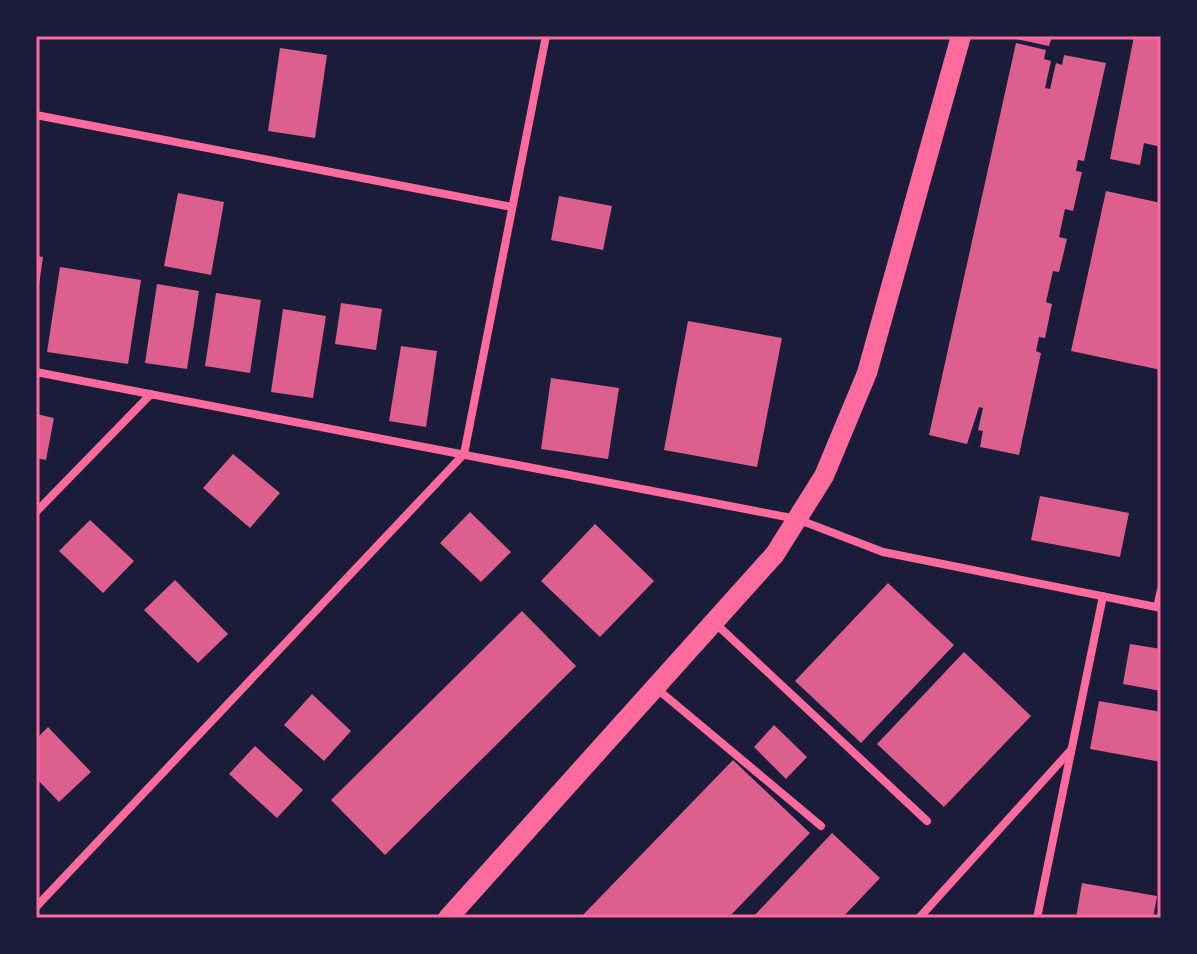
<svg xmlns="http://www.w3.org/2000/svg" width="1197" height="954" viewBox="0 0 1197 954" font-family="'PT Serif',serif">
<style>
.building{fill:#dd5f8e}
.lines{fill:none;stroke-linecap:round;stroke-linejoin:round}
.minor{stroke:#ff6b9d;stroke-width:8}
.primary{stroke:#ff6b9d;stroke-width:20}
.neatline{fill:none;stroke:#ff6b9d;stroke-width:3}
</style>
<rect width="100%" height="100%" fill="#1b1b3a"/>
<path class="building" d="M 1017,36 L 1052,36 L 1049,46 L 1016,39 Z
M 1134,36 L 1161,36 L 1161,147 L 1144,143 L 1140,165 L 1110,159 Z
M 1016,43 L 1046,50 L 1044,59 L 1051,61 L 1045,88 L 1050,89 L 1056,63 L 1062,65 L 1064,55 L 1106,63 L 1084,161 L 1078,160 L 1076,171 L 1082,172 L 1073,211 L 1065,209 L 1059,237 L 1067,239 L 1059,272 L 1053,271 L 1046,302 L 1052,304 L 1045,338 L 1039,337 L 1036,351 L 1041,353 L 1019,455 L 980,447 L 983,431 L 978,430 L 983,408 L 979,407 L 967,444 L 929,435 Z
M 280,48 L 327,55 L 315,138 L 268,131 Z
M 1106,191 L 1161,203 L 1161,370 L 1071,351 Z
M 178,193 L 224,202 L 211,275 L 164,266 Z
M 559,196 L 612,206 L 603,250 L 551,240 Z
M 36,256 L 43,257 L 38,292 L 36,292 Z
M 60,267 L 141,280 L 128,364 L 47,352 Z
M 157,284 L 199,291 L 187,369 L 145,363 Z
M 216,293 L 261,300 L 250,373 L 205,366 Z
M 341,303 L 382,309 L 376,350 L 335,344 Z
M 283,309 L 326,316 L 313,398 L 271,392 Z
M 688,321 L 782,338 L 757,467 L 664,450 Z
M 401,346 L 437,351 L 426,427 L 389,421 Z
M 551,378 L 619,388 L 608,459 L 541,449 Z
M 36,414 L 54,418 L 46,460 L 36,458 Z
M 233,454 L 280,493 L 250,528 L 203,488 Z
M 1040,496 L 1129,513 L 1120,557 L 1031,540 Z
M 470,512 L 511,552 L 481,582 L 440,543 Z
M 90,520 L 134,561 L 103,593 L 59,551 Z
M 595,524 L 654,581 L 600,637 L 541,581 Z
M 175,580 L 228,634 L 198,663 L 144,610 Z
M 888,583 L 954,645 L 861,743 L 795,681 Z
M 522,611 L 576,666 L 385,855 L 331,800 Z
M 1130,644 L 1161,649 L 1161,691 L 1123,684 Z
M 964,652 L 1031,716 L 944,807 L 877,744 Z
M 312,694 L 351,731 L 324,761 L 284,725 Z
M 1099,701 L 1161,712 L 1161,762 L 1090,749 Z
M 774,725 L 807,757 L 786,779 L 754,747 Z
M 48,727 L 91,772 L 59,802 L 36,778 L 36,739 Z
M 255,746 L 303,790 L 277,818 L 229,774 Z
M 733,760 L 810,833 L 728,918 L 580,918 Z
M 832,833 L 880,878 L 842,918 L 752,918 Z
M 1082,883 L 1157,896 L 1153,918 L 1076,918 Z"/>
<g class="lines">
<path class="minor" d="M 36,115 L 512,207
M 36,372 L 797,519 L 883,552 L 1161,608
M 36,512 L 151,394
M 1157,607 L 1161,590
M 715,623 L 927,821
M 656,688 L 821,826
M 36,907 L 464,454 L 546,36
M 919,918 L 1071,750
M 1037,918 L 1103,596"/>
<path class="primary" d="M 448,918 L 775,554 L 824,476 L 867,373 L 961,36"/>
</g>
<rect width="1197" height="954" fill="none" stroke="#1b1b3a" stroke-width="76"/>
<rect x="38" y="38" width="1121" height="878" class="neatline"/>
</svg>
